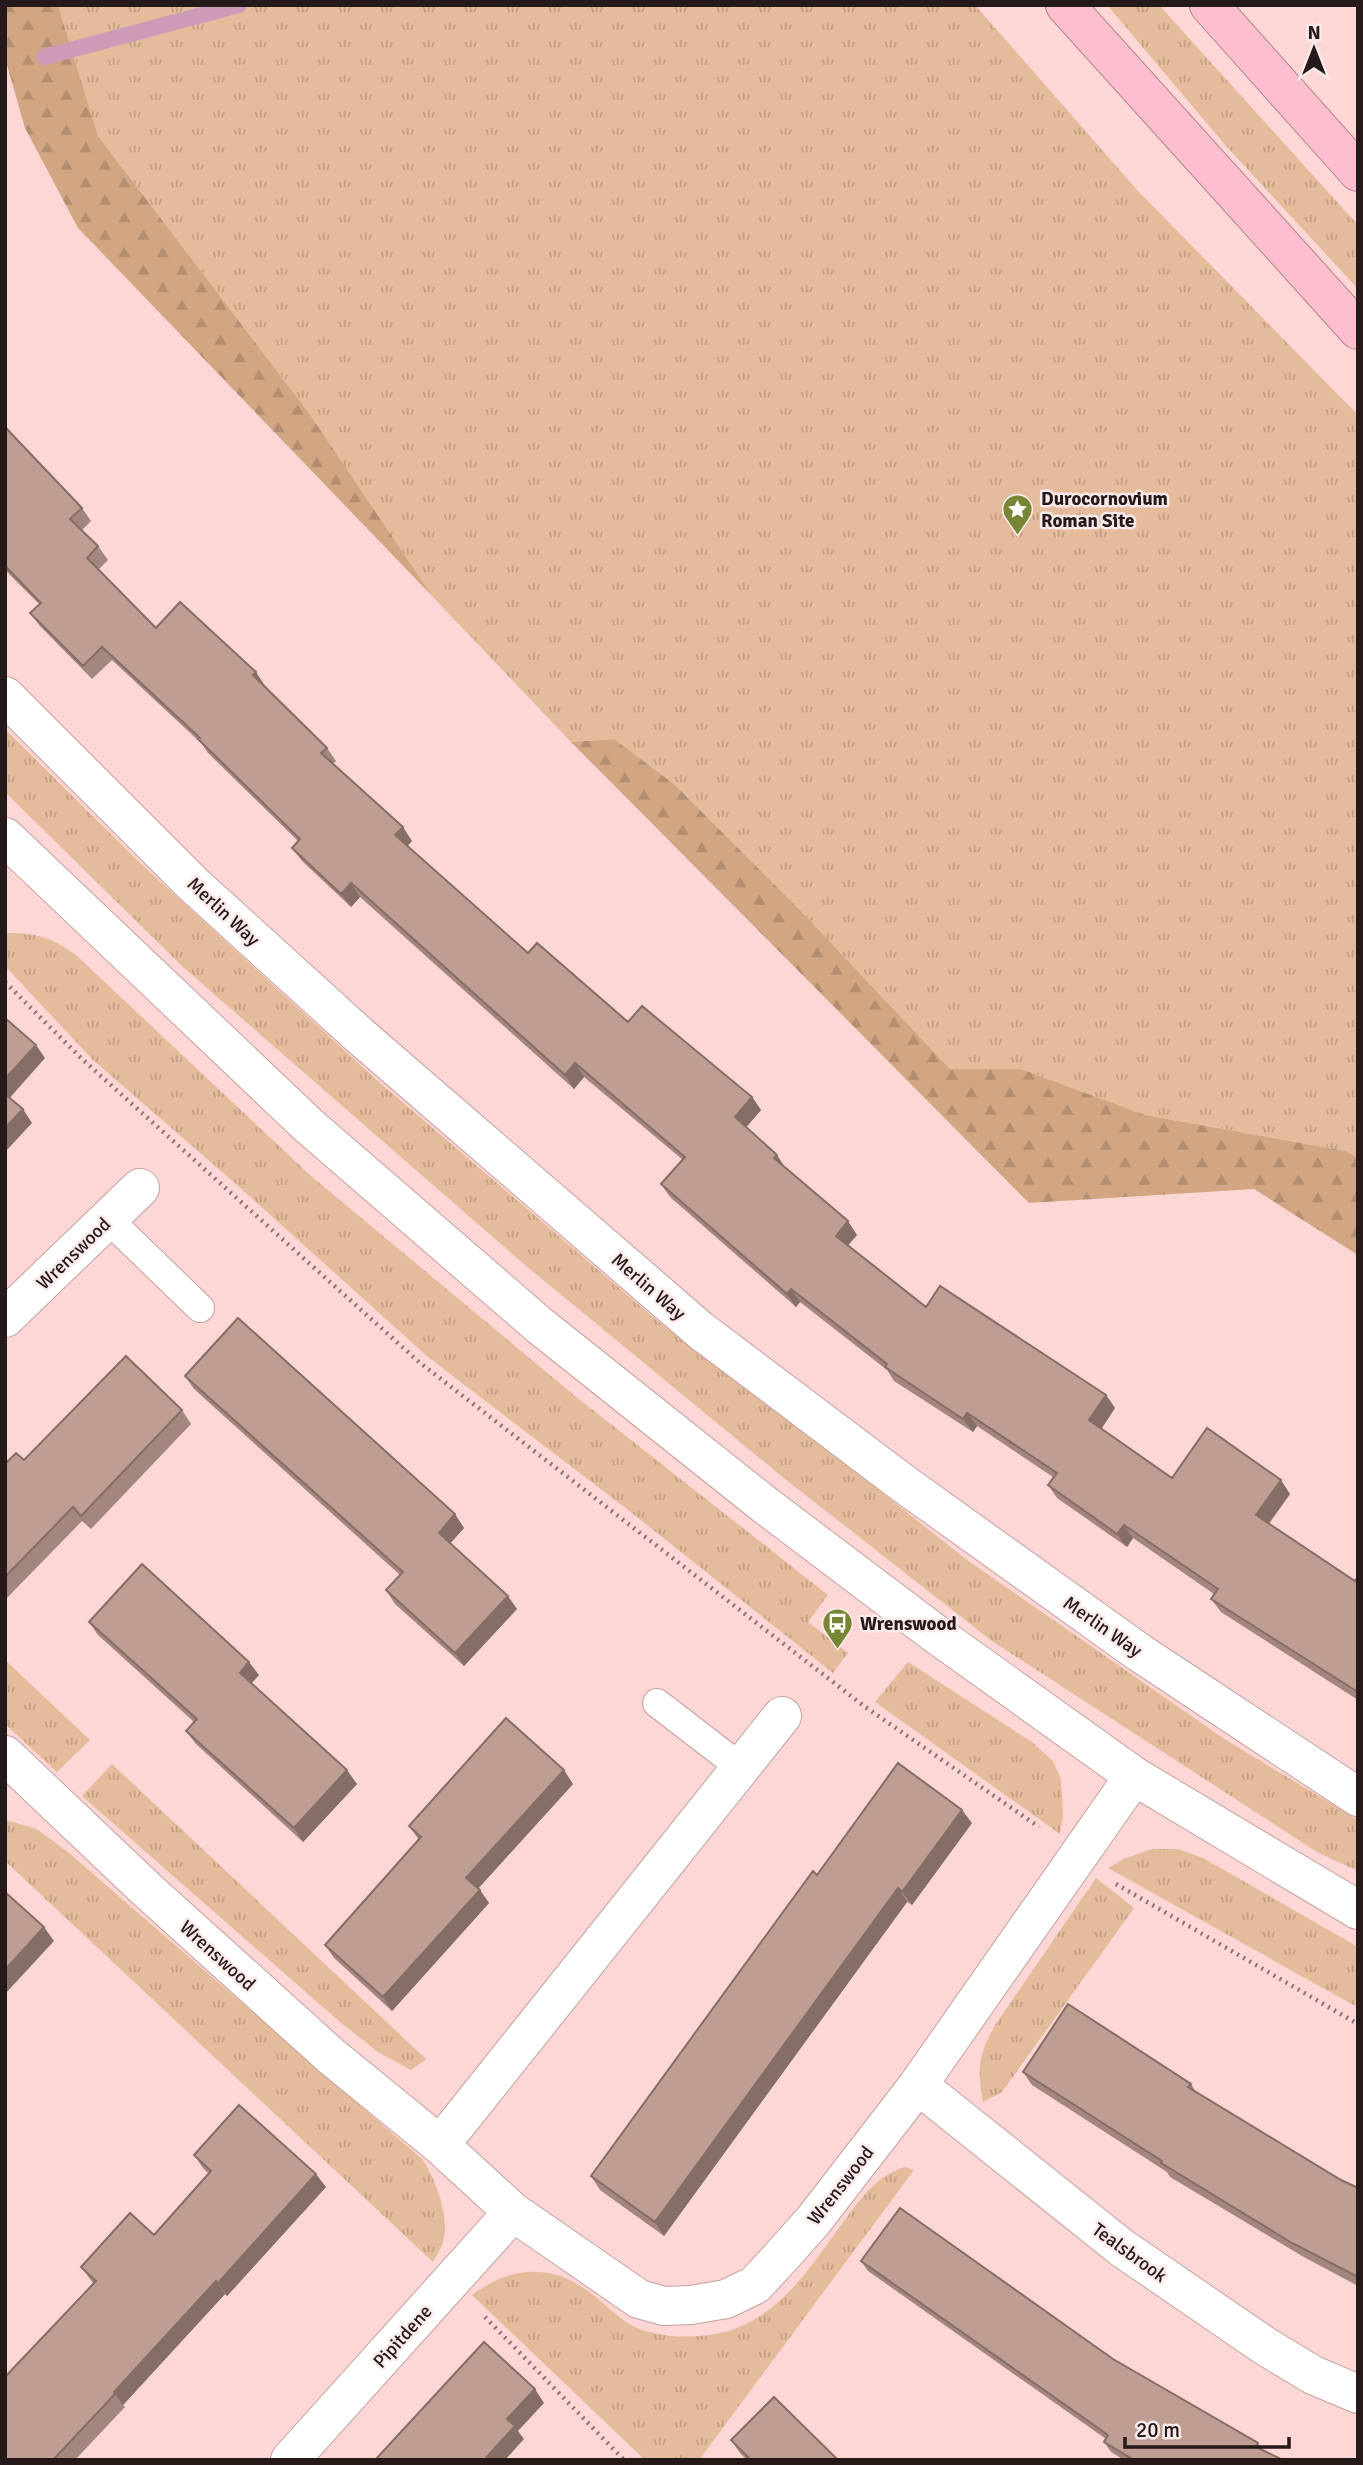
<svg xmlns="http://www.w3.org/2000/svg" width="1363" height="2465" viewBox="0 0 1363 2465" font-family="Signika,sans-serif">
<style>
.grass{fill:url(#grass-tufts)}
.forest{fill:url(#forest-firs)}
.lines{fill:none;stroke-linecap:round;stroke-linejoin:round}
.stream{stroke:#cc9bb8;stroke-width:16}
.lane-casing{stroke:#c4a19f;stroke-width:30}
.street-casing{stroke:#c4a19f;stroke-width:40}
.secondary-casing{stroke:#c4a19f;stroke-width:40}
.highway-casing{stroke:#b2848f;stroke-width:40}
.path{stroke:#8c7372;stroke-width:4.5;stroke-dasharray:2 5;stroke-linecap:butt}
.lane{stroke:#fff;stroke-width:28}
.street{stroke:#fff;stroke-width:38}
.secondary{stroke:#fff;stroke-width:38}
.highway{stroke:#fdbece;stroke-width:38}
.wall{fill:#a3877e}
.shaded-wall{fill:#856e66}
.building{fill:#be9d92;stroke:#856e66;stroke-width:2}
.labels{text-anchor:middle;stroke-width:5;stroke-linejoin:round;paint-order:stroke}
.poi-label{font-size:19px;font-weight:bold;fill:#261919;stroke:#faebea;text-anchor:start}
.street-label{font-size:19px;fill:#261919;stroke:#faebea}
</style>
<defs>
<pattern id="grass-tufts" width="24" height="20" patternUnits="userSpaceOnUse" patternTransform="scale(1.75)"><rect width="24" height="20" fill="#e4bb9b"/><path d="M3 7l-1-3M5 7V3M7 7l1-3M15 17l-1-3M17 17v-4M19 17l1-3" fill="none" stroke="#c3a085"/></pattern>
<pattern id="forest-firs" width="22" height="20" patternUnits="userSpaceOnUse" patternTransform="scale(1.75)"><rect width="22" height="20" fill="#d2a683"/><path d="M5 1l3.5 6h-7zM16 11l3.5 6h-7z" fill="#b48e71"/></pattern>
</defs>
<rect width="100%" height="100%" fill="#fdd7d5"/>
<path class="grass" d="M 58,5 L 975,5 L 1138,191 L 1358,415 L 1358,1158 L 1346,1151 L 1145,1115 L 1021,1069 L 950,1069 L 800,910 L 674,784 L 614,739 L 571,742 L 433,597 L 309,413 L 98,136 Z
M 1107,5 L 1159,5 L 1358,225 L 1358,289 L 1227,147 Z
M 5,729 L 140,863 L 379,1082 L 659,1322 L 817,1441 L 967,1560 L 1226,1740 L 1358,1820 L 1358,1871 L 1317,1852 L 992,1641 L 785,1479 L 525,1265 L 184,968 L 5,792 Z
M 6,933 C 38,933 51,937 77,956 L 311,1176 L 575,1396 L 828,1595 L 808,1622 L 848,1653 L 833,1673 L 632,1513 L 428,1357 L 236,1184 L 93,1060 L 5,966 Z
M 5,1660 L 90,1740 L 57,1772 L 5,1724 Z
M 908,1662 L 1032,1742 L 1053,1761 L 1061,1779 L 1063,1816 L 1060,1834 L 875,1702 Z
M 112,1764 L 426,2059 L 411,2070 L 378,2052 L 340,2022 L 82,1796 Z
M 5,1820 L 37,1829 L 69,1853 L 423,2160 C 436,2181 450,2217 443,2242 C 441,2249 436,2256 433,2262 L 5,1861 Z
M 1152,1849 L 1178,1849 L 1203,1858 L 1358,1947 L 1357,2007 L 1108,1868 L 1123,1859 Z
M 1096,1878 L 1134,1908 L 1002,2092 L 983,2102 C 977,2067 978,2057 995,2025 Z
M 905,2167 L 914,2170 L 699,2460 L 645,2460 L 472,2295 C 512,2265 554,2263 593,2295 C 606,2305 617,2317 631,2325 C 658,2339 696,2339 725,2332 C 784,2316 815,2259 850,2213 C 866,2192 879,2175 905,2167 Z"/>
<path class="forest" d="M 5,5 L 58,5 L 98,136 L 309,413 L 433,597 L 78,228 L 25,128 L 5,58 Z
M 614,739 L 674,784 L 800,910 L 950,1069 L 1021,1069 L 1145,1115 L 1346,1151 L 1358,1158 L 1358,1255 L 1254,1189 L 1029,1203 L 571,742 Z"/>
<g class="lines">
<path class="stream" d="M 44,57 L 239,5"/>
<defs>
<path id="lane" d="M 108,1219 L 200,1308
M 657,1703 L 740,1767"/>
<path id="street" d="M 5,696 L 193,884 L 359,1035 L 700,1330 L 904,1484 L 1140,1653 L 1358,1797
M 5,1318 L 140,1188
M 5,1755 L 145,1888 L 331,2056 L 440,2145 L 513,2212 L 639,2299 L 664,2306 L 691,2305 L 726,2299 L 755,2285 L 780,2258 L 813,2221 L 918,2085 L 1134,1776
M 918,2085 L 1122,2248 L 1265,2346 L 1313,2375 L 1358,2394
M 440,2145 L 782,1716
M 290,2460 L 513,2212"/>
<path id="secondary" d="M 5,837 L 308,1125 L 539,1325 L 765,1505 L 937,1635 L 1134,1776 L 1358,1910"/>
<path id="highway" d="M 1065,5 L 1358,330
M 1209,5 L 1358,172"/>
</defs>
<use href="#lane" class="lane-casing"/>
<use href="#street" class="street-casing"/>
<use href="#secondary" class="secondary-casing"/>
<use href="#highway" class="highway-casing"/>
<path class="path" d="M 5,982 L 82,1059 L 419,1362 L 864,1706 L 1039,1827
M 1116,1884 L 1358,2024
M 485,2317 L 624,2460"/>
<use href="#lane" class="lane"/>
<use href="#street" class="street"/>
<use href="#secondary" class="secondary"/>
<use href="#highway" class="highway"/>
</g>
<path class="wall" d="M 5,427 L 82,508 L 91,521 L 82,530 L 98,546 L 108,560 L 98,570 L 156,628 L 265,686 L 264,686 L 327,748 L 336,761 L 333,764 L 412,841 L 407,846 L 528,953 L 628,1022 L 752,1097 L 761,1110 L 746,1127 L 786,1169 L 857,1235 L 848,1245 L 926,1307 L 1106,1395 L 1115,1408 L 1101,1429 L 1172,1478 L 1290,1494 L 1269,1524 L 1355,1581 L 1358,1578 L 1358,1700 L 1221,1612 L 1211,1599 L 1214,1594 L 1133,1538 L 1127,1547 L 1057,1498 L 1048,1485 L 1053,1477 L 977,1426 L 973,1432 L 894,1381 L 887,1370 L 800,1302 L 796,1307 L 670,1197 L 661,1184 L 683,1160 L 584,1077 L 574,1089 L 360,897 L 351,907 L 302,861 L 292,848 L 298,841 L 208,753 L 202,744 L 112,660 L 92,679 L 40,626 L 30,613 L 39,604 L 5,570 Z
M 185,1376 L 464,1528 L 450,1543 L 517,1609 L 464,1666 L 395,1604 L 386,1590 L 400,1575 L 194,1389 Z
M 182,1410 L 191,1424 L 91,1529 L 82,1521 L 5,1600 L 5,1464 L 24,1460 Z
M 89,1622 L 259,1675 L 251,1684 L 357,1784 L 303,1842 L 196,1744 L 186,1731 L 194,1722 L 98,1635 Z
M 573,1784 L 478,1888 L 489,1903 L 392,2011 L 334,1958 L 325,1945 L 419,1840 L 409,1826 Z
M 972,1823 L 912,1905 L 907,1902 L 664,2236 L 600,2190 L 591,2176 L 817,1875 Z
M 1023,2072 L 1191,2084 L 1196,2092 L 1341,2180 L 1358,2188 L 1358,2286 L 1302,2256 L 1170,2177 L 1167,2172 L 1032,2085 Z
M 194,2155 L 326,2187 L 227,2296 L 225,2294 L 123,2405 L 125,2407 L 75,2460 L 5,2460 L 93,2283 L 81,2267 L 154,2235 L 209,2174 L 203,2168 Z
M 861,2261 L 1113,2359 L 1258,2443 L 1263,2450 L 1283,2460 L 1124,2460 L 1111,2452 L 1104,2442 L 1106,2439 L 868,2271 Z
M 731,2440 L 838,2460 L 747,2460 L 740,2453 Z"/>
<path class="shaded-wall" d="M 256,672 L 265,686 L 262,689 L 253,675 Z
M 403,827 L 412,841 L 405,849 L 395,835 Z
M 351,883 L 360,897 L 351,907 L 341,894 Z
M 36,1045 L 45,1058 L 7,1101 L 5,1097 L 5,1079 Z
M 575,1063 L 584,1077 L 574,1089 L 565,1075 Z
M 752,1097 L 761,1110 L 744,1130 L 735,1117 Z
M 23,1109 L 32,1123 L 5,1152 L 5,1128 Z
M 777,1155 L 786,1169 L 774,1158 Z
M 848,1221 L 857,1235 L 845,1249 L 836,1236 Z
M 791,1289 L 800,1302 L 796,1307 L 787,1294 Z
M 1106,1395 L 1115,1408 L 1098,1434 L 1089,1420 Z
M 967,1413 L 977,1426 L 973,1432 L 963,1419 Z
M 1281,1480 L 1290,1494 L 1265,1528 L 1256,1515 Z
M 455,1514 L 464,1528 L 448,1546 L 439,1533 Z
M 1124,1525 L 1133,1538 L 1127,1547 L 1117,1534 Z
M 508,1596 L 517,1609 L 464,1666 L 455,1653 Z
M 249,1662 L 259,1675 L 249,1686 L 240,1673 Z
M 347,1770 L 357,1784 L 303,1842 L 294,1828 Z
M 564,1770 L 573,1784 L 476,1891 L 466,1878 Z
M 962,1810 L 972,1823 L 912,1905 L 902,1892 Z
M 898,1888 L 907,1902 L 664,2236 L 655,2222 Z
M 480,1890 L 489,1903 L 392,2011 L 383,1997 Z
M 44,1927 L 54,1941 L 5,1994 L 5,1970 Z
M 316,2174 L 326,2187 L 227,2296 L 218,2283 Z
M 216,2281 L 225,2294 L 123,2405 L 114,2392 Z
M 535,2389 L 544,2403 L 518,2431 L 524,2439 L 505,2460 L 484,2460 L 507,2419 Z"/>
<path class="building" d="M 5,427 L 82,508 L 70,519 L 98,546 L 87,558 L 156,628 L 180,602 L 256,672 L 253,675 L 327,748 L 321,753 L 403,827 L 395,835 L 528,953 L 537,943 L 628,1022 L 642,1006 L 752,1097 L 735,1117 L 777,1155 L 774,1158 L 848,1221 L 836,1236 L 926,1307 L 940,1286 L 1106,1395 L 1089,1420 L 1172,1478 L 1207,1428 L 1281,1480 L 1256,1515 L 1355,1581 L 1357,1578 L 1358,1578 L 1358,1692 L 1211,1599 L 1218,1589 L 1124,1525 L 1117,1534 L 1048,1485 L 1057,1473 L 967,1413 L 963,1419 L 885,1367 L 887,1364 L 791,1289 L 787,1294 L 661,1184 L 685,1157 L 575,1063 L 565,1075 L 351,883 L 341,894 L 292,848 L 300,839 L 198,739 L 200,738 L 102,647 L 83,666 L 30,613 L 41,603 L 5,566 Z
M 5,1018 L 36,1045 L 5,1079 Z
M 5,1094 L 23,1109 L 5,1128 Z
M 238,1318 L 455,1514 L 439,1533 L 508,1596 L 455,1653 L 386,1590 L 403,1572 L 185,1376 Z
M 126,1356 L 182,1410 L 81,1516 L 73,1507 L 5,1577 L 5,1464 L 16,1453 L 24,1460 Z
M 142,1564 L 249,1662 L 240,1673 L 347,1770 L 294,1828 L 186,1731 L 197,1719 L 89,1622 Z
M 506,1718 L 564,1770 L 466,1878 L 480,1890 L 383,1997 L 325,1945 L 421,1837 L 409,1826 Z
M 898,1763 L 962,1810 L 902,1892 L 898,1888 L 655,2222 L 591,2176 L 783,1912 L 813,1871 L 817,1875 Z
M 5,1892 L 44,1927 L 5,1970 Z
M 1068,2004 L 1191,2084 L 1188,2087 L 1341,2180 L 1358,2188 L 1358,2277 L 1292,2243 L 1161,2163 L 1162,2161 L 1023,2072 Z
M 239,2105 L 316,2174 L 218,2283 L 216,2281 L 114,2392 L 115,2394 L 53,2460 L 5,2460 L 5,2377 L 96,2281 L 81,2267 L 130,2213 L 154,2235 L 211,2171 L 194,2155 Z
M 900,2208 L 1113,2359 L 1258,2443 L 1256,2447 L 1283,2460 L 1134,2460 L 1104,2442 L 1108,2435 L 861,2261 Z
M 484,2342 L 535,2389 L 507,2419 L 515,2426 L 484,2460 L 375,2460 Z
M 774,2397 L 838,2460 L 751,2460 L 731,2440 Z"/>
<defs>
<symbol id="sight-pin" viewBox="-11 -11 22 30"><path d="M0 17L-7.5 6A9.5 9.5 0 1 1 7.5 6Z" fill="#778635" stroke="#faebea"/><path d="M0-6L1.8-2.2L6-1.7L2.9 1.2L3.7 5.4L0 3.3L-3.7 5.4L-2.9 1.2L-6-1.7L-1.8-2.2Z" fill="#fff"/></symbol>
<symbol id="bus-pin" viewBox="-11 -11 22 30"><path d="M0 17L-7.5 6A9.5 9.5 0 1 1 7.5 6Z" fill="#778635" stroke="#faebea"/><path d="M-5-6H5V4H4V6H2V4H-2V6H-4V4H-5ZM-3.5-4V0h7V-4ZM-3.5 1.2v1.5H-2V1.2ZM2 1.2v1.5H3.5V1.2Z" fill="#fff"/></symbol>
</defs>
<g fill-rule="evenodd">
<use href="#sight-pin" x="1000" y="492" width="35" height="47"/>
<use href="#bus-pin" x="820" y="1606" width="35" height="47"/>
</g>
<g class="labels">
<g class="poi-label">
<text x="1041" y="505">Durocornovium<tspan x="1041" dy="22">Roman Site</tspan></text>
<text x="860" y="1630">Wrenswood</text>
</g>
<g class="street-label">
<text transform="translate(224 911) rotate(43)" y="7">Merlin Way</text>
<text transform="translate(73 1253) rotate(-44)" y="7">Wrenswood</text>
<text transform="translate(649 1286) rotate(41)" y="7">Merlin Way</text>
<text transform="translate(1103 1626) rotate(35)" y="7">Merlin Way</text>
<text transform="translate(218 1955) rotate(42)" y="7">Wrenswood</text>
<text transform="translate(840 2185) rotate(-52)" y="7">Wrenswood</text>
<text transform="translate(1130 2252) rotate(36)" y="7">Tealsbrook</text>
<text transform="translate(402 2336) rotate(-48)" y="7">Pipitdene</text>
</g>
</g>
<rect width="1363" height="2465" fill="none" stroke="#261919" stroke-width="14"/>
<g transform="translate(1314 49)" stroke="#faebea" stroke-width="5" paint-order="stroke">
<path d="M0-5L12 26L0 18L-12 26Z" fill="#261919"/>
<text y="-10" font-size="19" font-weight="bold" text-anchor="middle" fill="#261919">N</text>
</g>
<path d="M1125 2437v10h164v-10" fill="none" stroke="#261919" stroke-width="3.5"/>
<text x="1136" y="2437" font-size="21" fill="#261919" stroke="#faebea" stroke-width="5" paint-order="stroke">20 m</text>
</svg>
